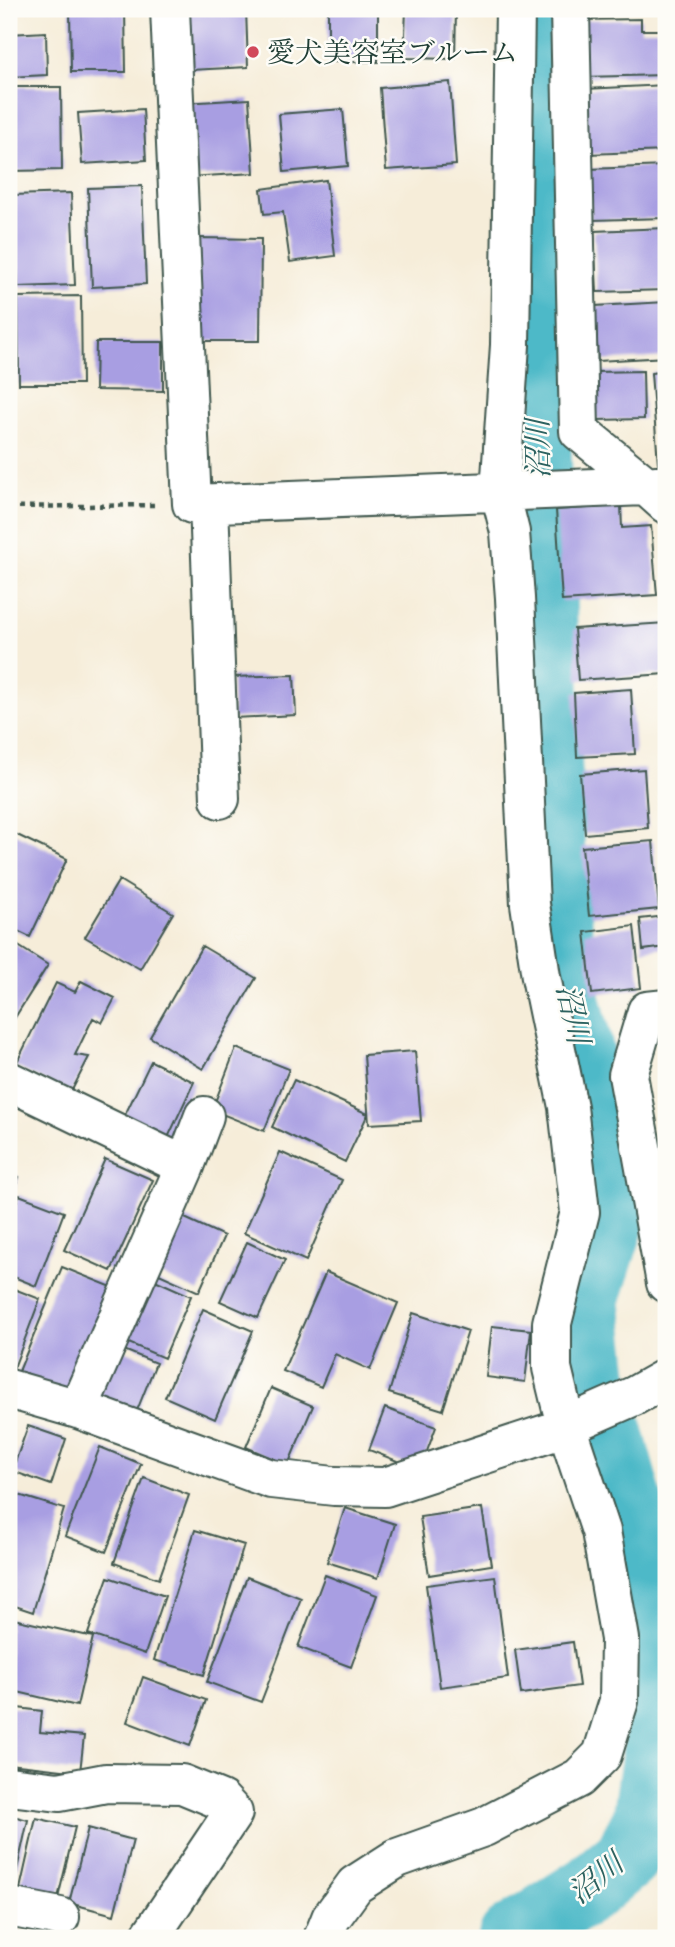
<svg xmlns="http://www.w3.org/2000/svg" width="675" height="1947" viewBox="0 0 675 1947" font-family="'IM FELL English','Noto Serif JP',serif">
<style>
.lines{fill:none;stroke-linecap:round;stroke-linejoin:round}
.river{stroke:#4db9c8;stroke-width:68}
.building{fill:#a89ee2}
.minor-casing{stroke:#3f574d;stroke-width:42}
.path{stroke:#3f574d;stroke-width:4.5;stroke-dasharray:5 5;stroke-linecap:butt}
.minor{stroke:#fff;stroke-width:38}
.poi-dot{fill:#d1495b;stroke:#fdfcf7;stroke-width:2.5}
.labels{text-anchor:middle;stroke-width:5;stroke-linejoin:round;paint-order:stroke}
.poi-label{font-size:28px;fill:#1f3d34;stroke:#fdfcf7;text-anchor:start}
.water-label{font-size:30px;font-style:italic;fill:#2d6260;stroke:#fdfcf7}
</style>
<rect width="100%" height="100%" fill="#fdfcf7"/>
<filter id="ink" filterUnits="userSpaceOnUse"><feTurbulence type="fractalNoise" baseFrequency=".0143" numOctaves="2"/><feDisplacementMap in="SourceGraphic" scale="14" xChannelSelector="R" yChannelSelector="G"/><feConvolveMatrix kernelMatrix="1 2 1 2 8 2 1 2 1" color-interpolation-filters="sRGB"/></filter>
<filter id="wash" filterUnits="userSpaceOnUse"><feTurbulence type="fractalNoise" baseFrequency=".00686" numOctaves="4" result="noise"/><feDisplacementMap in="SourceGraphic" scale="28" xChannelSelector="R" yChannelSelector="G"/><feGaussianBlur stdDeviation="1.57" result="paint"/><feColorMatrix in="noise" values="0 0 0 0 0 0 0 0 0 0 0 0 0 0 0 0 0 1.4 0 .05"/><feComposite in="paint" operator="in"/></filter>
<g filter="url(#wash)">
<rect width="100%" height="100%" fill="#f6edd9"/>
<g class="lines">
<path class="river" d="M 512,1938 L 589,1889 L 627,1857 L 646,1821 L 664,1696 L 657,1605 L 595,1378 L 586,1300 L 611,1222 L 601,1135 L 566,995 L 552,874 L 537,430 L 534,9"/>
</g>
<g id="blocks">
<path class="building" d="M 70,9 L 125,9 L 126,72 L 71,72 Z
M 187,9 L 246,9 L 248,67 L 190,70 Z
M 328,9 L 378,9 L 378,62 L 328,62 Z
M 406,9 L 456,9 L 455,59 L 404,58 Z
M 641,19 L 641,30 L 666,30 L 666,75 L 582,77 L 581,20 Z
M 46,32 L 47,75 L 9,77 L 9,34 Z
M 450,82 L 456,165 L 386,170 L 380,88 Z
M 666,85 L 666,151 L 588,154 L 585,89 Z
M 9,87 L 61,87 L 62,170 L 9,171 Z
M 249,99 L 254,173 L 188,177 L 184,103 Z
M 143,109 L 146,160 L 82,164 L 78,113 Z
M 343,109 L 348,166 L 284,172 L 279,114 Z
M 665,166 L 666,218 L 591,220 L 589,169 Z
M 326,180 L 335,256 L 290,262 L 283,212 L 264,214 L 261,189 Z
M 142,186 L 146,284 L 92,287 L 88,188 Z
M 71,193 L 75,285 L 18,287 L 13,195 Z
M 666,228 L 666,290 L 597,292 L 594,231 Z
M 198,238 L 261,239 L 260,341 L 198,341 Z
M 81,296 L 82,384 L 19,384 L 18,297 Z
M 666,302 L 666,357 L 598,361 L 595,306 Z
M 96,342 L 163,342 L 163,391 L 95,390 Z
M 643,371 L 644,419 L 596,420 L 595,372 Z
M 666,371 L 666,462 L 658,463 L 651,373 Z
M 621,506 L 622,528 L 651,526 L 657,595 L 562,601 L 556,510 Z
M 666,623 L 666,674 L 578,680 L 574,629 Z
M 294,675 L 296,715 L 233,718 L 232,677 Z
M 631,689 L 635,754 L 577,757 L 574,693 Z
M 644,769 L 648,828 L 585,834 L 580,774 Z
M 9,831 L 67,859 L 30,937 L 9,927 Z
M 653,841 L 659,909 L 589,916 L 582,847 Z
M 119,880 L 173,913 L 140,969 L 85,937 Z
M 666,916 L 666,947 L 643,950 L 640,919 Z
M 634,926 L 641,988 L 592,994 L 585,932 Z
M 9,940 L 48,965 L 9,1027 Z
M 202,946 L 256,978 L 203,1069 L 150,1037 Z
M 81,981 L 115,998 L 102,1023 L 93,1018 L 75,1055 L 89,1057 L 70,1094 L 15,1066 L 56,983 L 75,992 Z
M 236,1048 L 289,1069 L 264,1131 L 212,1110 Z
M 415,1051 L 421,1121 L 369,1124 L 364,1055 Z
M 151,1061 L 194,1082 L 166,1142 L 122,1121 Z
M 294,1080 L 368,1114 L 345,1162 L 272,1127 Z
M 280,1152 L 342,1180 L 306,1261 L 244,1233 Z
M 105,1159 L 153,1180 L 111,1271 L 64,1250 Z
M 9,1173 L 19,1177 L 9,1203 Z
M 19,1195 L 64,1212 L 36,1286 L 9,1275 L 9,1221 Z
M 176,1214 L 224,1236 L 199,1292 L 150,1270 Z
M 247,1242 L 285,1260 L 258,1318 L 220,1301 Z
M 62,1267 L 112,1287 L 68,1397 L 17,1376 Z
M 326,1272 L 398,1303 L 370,1370 L 335,1354 L 321,1387 L 283,1371 Z
M 146,1276 L 191,1296 L 164,1358 L 119,1339 Z
M 9,1287 L 40,1299 L 9,1381 Z
M 203,1309 L 253,1331 L 215,1419 L 165,1397 Z
M 413,1313 L 468,1331 L 443,1410 L 389,1393 Z
M 492,1326 L 531,1330 L 525,1382 L 486,1377 Z
M 119,1348 L 156,1363 L 134,1418 L 96,1403 Z
M 271,1388 L 313,1406 L 288,1465 L 246,1447 Z
M 385,1408 L 436,1427 L 420,1470 L 369,1450 Z
M 28,1426 L 66,1439 L 51,1485 L 12,1471 Z
M 100,1447 L 141,1464 L 106,1552 L 65,1536 Z
M 144,1478 L 189,1495 L 159,1579 L 114,1563 Z
M 9,1492 L 64,1509 L 33,1612 L 9,1604 Z
M 345,1508 L 395,1524 L 378,1578 L 327,1562 Z
M 482,1508 L 491,1565 L 429,1575 L 420,1517 Z
M 195,1530 L 244,1545 L 204,1675 L 154,1660 Z
M 325,1575 L 377,1595 L 351,1667 L 298,1647 Z
M 495,1576 L 508,1678 L 440,1687 L 426,1585 Z
M 108,1577 L 165,1596 L 145,1654 L 88,1634 Z
M 247,1577 L 301,1598 L 261,1702 L 207,1682 Z
M 9,1618 L 93,1637 L 77,1706 L 9,1690 Z
M 573,1642 L 579,1686 L 521,1694 L 515,1650 Z
M 143,1677 L 206,1700 L 190,1746 L 127,1722 Z
M 9,1707 L 42,1711 L 40,1732 L 84,1736 L 80,1772 L 9,1764 Z
M 9,1815 L 28,1820 L 12,1892 L 9,1891 Z
M 36,1818 L 75,1827 L 58,1898 L 20,1889 Z
M 88,1828 L 133,1840 L 114,1915 L 69,1903 Z"/>
</g>
</g>
<g filter="url(#ink)">
<use href="#blocks" fill-opacity="0" stroke="#3f574d" stroke-width="2"/>
<g class="lines">
<defs>
<path id="minor" d="M 170,9 L 192,504 L 646,486 L 666,504
M 570,9 L 579,431 L 646,486 L 657,485
M 209,503 L 220,799
M 666,1009 L 647,1011 L 628,1075 L 666,1283
M 9,1081 L 185,1166
M 9,1389 L 78,1409 L 271,1479 L 334,1486 L 385,1487 L 552,1432 L 634,1396 L 666,1378
M 78,1409 L 185,1166 L 204,1116
M 9,1786 L 59,1792 L 106,1783 L 182,1784 L 221,1800 L 233,1813 L 149,1938
M 9,1907 L 60,1917
M 323,1938 L 331,1918 L 355,1885 L 397,1858 L 484,1827 L 579,1778 L 602,1755 L 619,1701 L 620,1639 L 601,1531 L 566,1426 L 552,1368 L 552,1323 L 580,1212 L 568,1107 L 541,977 L 530,904 L 515,598 L 510,532 L 500,492 L 510,345 L 515,9"/>
</defs>
<use href="#minor" class="minor-casing"/>
<path class="path" d="M 9,507 L 156,505"/>
<use href="#minor" class="minor"/>
</g>
</g>
<circle class="poi-dot" cx="253" cy="52" r="7"/>
<g class="labels">
<g class="poi-label">
<text x="267" y="62">愛犬美容室ブルーム</text>
</g>
<g class="water-label">
<text transform="translate(538 449) rotate(-91)" y="10">沼川</text>
<text transform="translate(573 1014) rotate(78)" y="10">沼川</text>
<text transform="translate(596 1878) rotate(-39)" y="10">沼川</text>
</g>
</g>
<rect width="675" height="1947" fill="none" stroke="#fdfcf7" stroke-width="35"/>
</svg>
